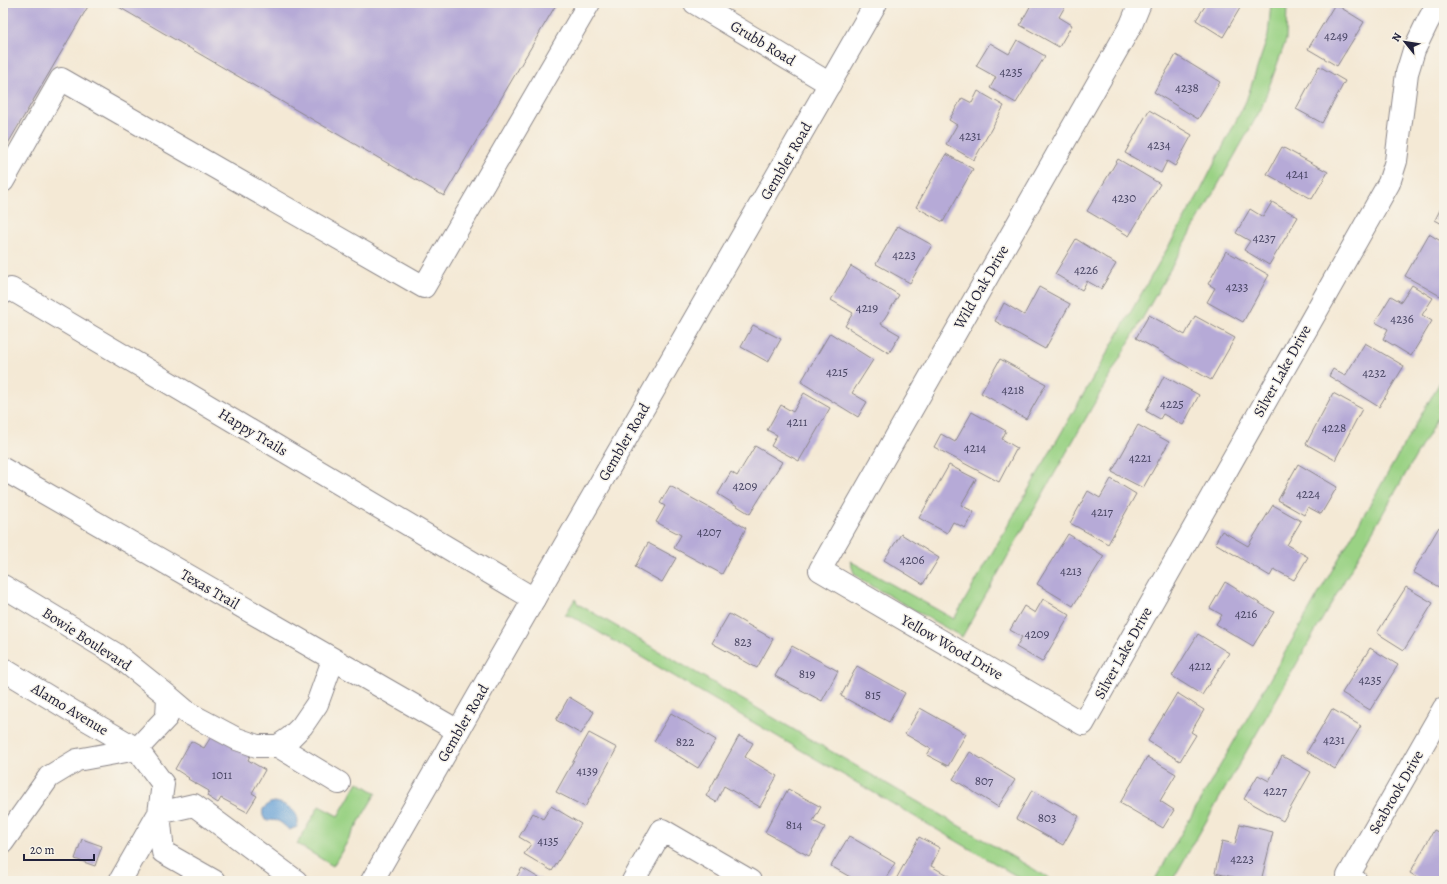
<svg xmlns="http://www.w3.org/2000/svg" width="1447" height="884" viewBox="0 0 1447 884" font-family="Alegreya,serif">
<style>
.green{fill:#9ad284;stroke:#5e7a60}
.water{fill:#67a2d7;stroke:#446289}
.building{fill:#b6aad7}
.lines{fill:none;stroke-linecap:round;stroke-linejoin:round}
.minor-casing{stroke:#8b8688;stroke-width:24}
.major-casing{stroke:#8b8688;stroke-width:24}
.minor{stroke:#fff;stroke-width:22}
.major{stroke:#fff;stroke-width:22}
.labels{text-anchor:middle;stroke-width:3;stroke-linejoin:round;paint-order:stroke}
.number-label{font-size:13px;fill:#474462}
.street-label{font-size:15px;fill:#22223b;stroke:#f7f3e8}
</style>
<rect width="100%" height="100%" fill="#f7f3e8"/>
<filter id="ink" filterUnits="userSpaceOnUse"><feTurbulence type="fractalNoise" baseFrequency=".025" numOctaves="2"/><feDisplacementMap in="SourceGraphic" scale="8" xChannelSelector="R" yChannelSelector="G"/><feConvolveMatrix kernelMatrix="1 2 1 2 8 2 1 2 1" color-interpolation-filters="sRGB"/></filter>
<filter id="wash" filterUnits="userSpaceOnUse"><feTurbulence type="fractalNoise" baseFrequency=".012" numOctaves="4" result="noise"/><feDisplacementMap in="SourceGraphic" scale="16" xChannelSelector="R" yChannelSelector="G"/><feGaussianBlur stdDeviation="0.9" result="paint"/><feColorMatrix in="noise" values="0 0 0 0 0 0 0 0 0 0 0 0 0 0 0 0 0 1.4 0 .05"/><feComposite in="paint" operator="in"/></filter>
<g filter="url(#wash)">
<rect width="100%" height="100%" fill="#f4e9d5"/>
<path class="green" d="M 1271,3 L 1287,3 L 1286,40 L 1261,109 L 962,637 L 863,581 L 854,573 L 850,561 L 954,619 L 1201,190 L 1246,101 L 1268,36 Z
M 1444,375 L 1444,407 L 1172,881 L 1154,881 Z
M 575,599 L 578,604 L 1054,881 L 1025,881 L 571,616 L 565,615 Z
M 358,782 L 376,793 L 333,866 L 297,844 L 319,806 L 338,816 Z"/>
<path class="water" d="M 275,802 C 287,804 302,813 297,827 L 289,830 C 286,827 282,823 278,821 C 270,819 261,824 263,809 L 270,803 Z"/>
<g id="blocks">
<path class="building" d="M 3,3 L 90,3 L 3,152 Z
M 112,3 L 557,3 L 444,196 Z
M 1032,3 L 1067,3 L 1059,17 L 1072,25 L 1059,47 L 1020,25 Z
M 1207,3 L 1243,3 L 1223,37 L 1196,20 Z
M 1335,4 L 1364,22 L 1337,66 L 1308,49 Z
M 1017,40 L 1045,56 L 1016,103 L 990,88 L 996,77 L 976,66 L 990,43 L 1009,54 Z
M 1176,55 L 1220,82 L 1198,119 L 1154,92 Z
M 1319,66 L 1345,81 L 1322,123 L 1296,109 Z
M 978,91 L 1004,106 L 974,160 L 946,144 L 957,125 L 949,120 L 962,98 L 972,103 Z
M 1149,110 L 1192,135 L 1175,166 L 1167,161 L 1161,173 L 1125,153 Z
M 1282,147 L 1328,172 L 1312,199 L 1267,174 Z
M 946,154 L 973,169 L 943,222 L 916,207 Z
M 1118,159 L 1160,184 L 1129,236 L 1087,211 Z
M 1272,202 L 1298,217 L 1269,265 L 1244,250 L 1250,241 L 1236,233 L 1250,209 L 1263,217 Z
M 1444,202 L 1444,225 L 1435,220 Z
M 898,226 L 932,245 L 910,283 L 876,264 Z
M 1429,234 L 1444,243 L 1444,293 L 1442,297 L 1405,276 Z
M 1076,239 L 1116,264 L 1101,289 L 1087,281 L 1082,290 L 1055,274 Z
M 1226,251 L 1269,275 L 1243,322 L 1207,302 L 1215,288 L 1208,284 Z
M 851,266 L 899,295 L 881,324 L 900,335 L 889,353 L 845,326 L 853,313 L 831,300 Z
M 1412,285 L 1433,298 L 1422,315 L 1432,321 L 1411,356 L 1383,339 L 1388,329 L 1375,322 L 1391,296 L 1401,302 Z
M 1039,287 L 1070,304 L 1045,349 L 995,321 L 1004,303 L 1024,315 Z
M 1149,315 L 1185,335 L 1195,316 L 1235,338 L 1211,380 L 1136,338 Z
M 753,325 L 781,339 L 768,362 L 741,347 Z
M 830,333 L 873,360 L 852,393 L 867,402 L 858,417 L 801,382 Z
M 1365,343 L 1404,366 L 1379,407 L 1329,376 L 1333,369 L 1345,376 Z
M 1000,359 L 1046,384 L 1026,419 L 981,393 Z
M 1164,376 L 1199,395 L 1183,425 L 1163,414 L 1160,419 L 1146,411 Z
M 804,393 L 830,408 L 799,461 L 771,446 L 777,435 L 767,430 L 781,405 L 793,412 Z
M 1333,393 L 1362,409 L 1335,460 L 1306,444 Z
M 972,412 L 1006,431 L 1002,439 L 1017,448 L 999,482 L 934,447 L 941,434 L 955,442 Z
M 1138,425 L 1169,442 L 1143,488 L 1112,472 Z
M 755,446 L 782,462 L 750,514 L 718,494 L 731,472 L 737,476 Z
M 1298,464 L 1337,487 L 1321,514 L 1308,507 L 1304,515 L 1278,500 Z
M 949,465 L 976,479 L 961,505 L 974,512 L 965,528 L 953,522 L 947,533 L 919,518 Z
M 1111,479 L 1136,494 L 1108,544 L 1070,523 L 1088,491 L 1100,498 Z
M 670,486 L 746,528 L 722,574 L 674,548 L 681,535 L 656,522 L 665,506 L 660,503 Z
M 1273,505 L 1301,521 L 1287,545 L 1308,557 L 1294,580 L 1274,569 L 1270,576 L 1215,543 L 1222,531 L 1248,546 Z
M 1439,527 L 1444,530 L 1444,585 L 1442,589 L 1413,572 Z
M 901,534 L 939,558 L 923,584 L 884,560 Z
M 1068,534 L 1104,556 L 1073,606 L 1037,584 Z
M 648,543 L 676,558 L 662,582 L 635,567 Z
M 1225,582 L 1274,612 L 1253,646 L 1216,624 L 1222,615 L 1210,608 Z
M 1406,587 L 1433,603 L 1404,650 L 1377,633 Z
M 1043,599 L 1070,615 L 1042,662 L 1016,647 L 1022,637 L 1010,630 L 1024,606 L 1035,613 Z
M 729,614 L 773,639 L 757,668 L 712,643 Z
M 1198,634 L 1229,653 L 1202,695 L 1172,676 Z
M 792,646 L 838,671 L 822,701 L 775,676 Z
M 1370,648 L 1398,665 L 1370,710 L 1342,693 Z
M 857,666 L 905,693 L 889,722 L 841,696 Z
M 1177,693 L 1204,710 L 1191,732 L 1196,735 L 1180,761 L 1148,741 Z
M 569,697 L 594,712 L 581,734 L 556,720 Z
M 920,708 L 966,734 L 948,766 L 927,755 L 931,749 L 905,734 Z
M 1332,709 L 1361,726 L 1335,769 L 1307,752 Z
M 671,713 L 716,740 L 698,768 L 654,741 Z
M 214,732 L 251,753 L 248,760 L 265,770 L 252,793 L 257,796 L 247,812 L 221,798 L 218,803 L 207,796 L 209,791 L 188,779 L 189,778 L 175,769 L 191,741 L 204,748 Z
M 589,733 L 617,748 L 585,807 L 556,792 Z
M 739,736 L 753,743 L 745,757 L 777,776 L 760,807 L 724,786 L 716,802 L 706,796 Z
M 970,752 L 1015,780 L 998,807 L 953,779 Z
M 1282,756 L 1311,772 L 1283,821 L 1244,799 L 1258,775 L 1269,781 Z
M 1147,757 L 1176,774 L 1160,801 L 1174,810 L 1163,828 L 1120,803 Z
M 788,789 L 821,807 L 813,821 L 825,827 L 809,856 L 765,832 Z
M 1032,790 L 1079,816 L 1063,845 L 1016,819 Z
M 551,806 L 581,824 L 552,871 L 524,854 L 531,844 L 519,837 L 533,813 L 543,819 Z
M 1240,824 L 1273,832 L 1261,881 L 1250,881 L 1215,873 L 1222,841 L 1235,844 Z
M 1434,830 L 1444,835 L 1444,881 L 1423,881 L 1410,873 Z
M 849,836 L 895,863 L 884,881 L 857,881 L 831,866 Z
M 919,837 L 940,848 L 931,866 L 956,880 L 955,881 L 895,881 Z
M 82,839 L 102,846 L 95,866 L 75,859 Z
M 522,868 L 544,881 L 514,881 Z"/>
</g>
</g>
<g filter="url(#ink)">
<use href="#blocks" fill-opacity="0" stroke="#8b8688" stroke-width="1"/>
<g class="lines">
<defs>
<path id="minor" d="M 695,3 L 830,84
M 1140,3 L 1131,25 L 820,570 L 1083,724 L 1389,183 L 1396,161 L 1407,73 L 1414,50 L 1427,23 L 1438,3
M 3,181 L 61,79 L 424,287 L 589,3
M 3,293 L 11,289 L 534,599
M 3,469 L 458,731
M 3,586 L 117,655 L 168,696 L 188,713 L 237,739 L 257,746 L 278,746 L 291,737 L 302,726 L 317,704 L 333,660
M 3,669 L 72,711 L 137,749 L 163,784 L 159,813 L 120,881
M 278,746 L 339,783
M 3,842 L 49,777 L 77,760 L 137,749 L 167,717 L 168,696
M 214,881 L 163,852 L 159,813 L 194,805 L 296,881
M 633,881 L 662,830 L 750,881
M 1356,881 L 1348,876 L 1444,708"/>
<path id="major" d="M 372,881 L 876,3"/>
</defs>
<use href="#minor" class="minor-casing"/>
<use href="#major" class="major-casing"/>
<use href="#minor" class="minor"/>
<use href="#major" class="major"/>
</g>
</g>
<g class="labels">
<g class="number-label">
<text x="1336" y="40">4249</text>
<text x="1011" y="76">4235</text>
<text x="1187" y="92">4238</text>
<text x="970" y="140">4231</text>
<text x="1159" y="149">4234</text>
<text x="1297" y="178">4241</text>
<text x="1124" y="202">4230</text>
<text x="1264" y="242">4237</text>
<text x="904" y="259">4223</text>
<text x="1086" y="274">4226</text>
<text x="1237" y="291">4233</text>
<text x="867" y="312">4219</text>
<text x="1402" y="323">4236</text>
<text x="837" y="376">4215</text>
<text x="1374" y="377">4232</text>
<text x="1013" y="394">4218</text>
<text x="1172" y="408">4225</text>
<text x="797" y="426">4211</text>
<text x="1334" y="432">4228</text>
<text x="975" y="452">4214</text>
<text x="1140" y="462">4221</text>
<text x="745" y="490">4209</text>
<text x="1308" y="498">4224</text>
<text x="1102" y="516">4217</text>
<text x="709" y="536">4207</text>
<text x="912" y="564">4206</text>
<text x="1071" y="575">4213</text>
<text x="1246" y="618">4216</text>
<text x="1037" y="638">4209</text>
<text x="743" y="646">823</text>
<text x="1200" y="670">4212</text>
<text x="807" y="678">819</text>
<text x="1370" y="684">4235</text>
<text x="873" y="699">815</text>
<text x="1334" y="744">4231</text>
<text x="685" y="746">822</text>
<text x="587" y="775">4139</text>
<text x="222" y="779">1011</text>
<text x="984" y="785">807</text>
<text x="1275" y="795">4227</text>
<text x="1047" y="822">803</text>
<text x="794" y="829">814</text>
<text x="548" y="845">4135</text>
<text x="1242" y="863">4223</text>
</g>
<g class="street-label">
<text transform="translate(763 43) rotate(31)" y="5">Grubb Road</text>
<text transform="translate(786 161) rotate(-60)" y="5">Gembler Road</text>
<text transform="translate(981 287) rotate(-60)" y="5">Wild Oak Drive</text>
<text transform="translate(1282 371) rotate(-61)" y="5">Silver Lake Drive</text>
<text transform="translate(253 432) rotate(31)" y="5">Happy Trails</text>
<text transform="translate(624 442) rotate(-60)" y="5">Gembler Road</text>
<text transform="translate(210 589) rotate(30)" y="5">Texas Trail</text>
<text transform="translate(87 639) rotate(33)" y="5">Bowie Boulevard</text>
<text transform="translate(952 647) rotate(30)" y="5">Yellow Wood Drive</text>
<text transform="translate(1123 653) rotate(-61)" y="5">Silver Lake Drive</text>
<text transform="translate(70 709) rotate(31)" y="5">Alamo Avenue</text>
<text transform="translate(463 723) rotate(-60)" y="5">Gembler Road</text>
<text transform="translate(1396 792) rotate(-60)" y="5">Seabrook Drive</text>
</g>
</g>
<rect width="1447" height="884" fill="none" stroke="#f7f3e8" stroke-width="16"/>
<g transform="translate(1405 42) rotate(300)" stroke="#f7f3e8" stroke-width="3" paint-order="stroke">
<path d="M0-3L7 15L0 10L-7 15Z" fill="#22223b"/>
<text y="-6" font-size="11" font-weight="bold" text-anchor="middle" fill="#22223b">N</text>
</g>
<path d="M24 854v6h70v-6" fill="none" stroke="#22223b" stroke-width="2"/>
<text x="30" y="854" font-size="12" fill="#22223b" stroke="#f7f3e8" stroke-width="3" paint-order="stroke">20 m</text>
</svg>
